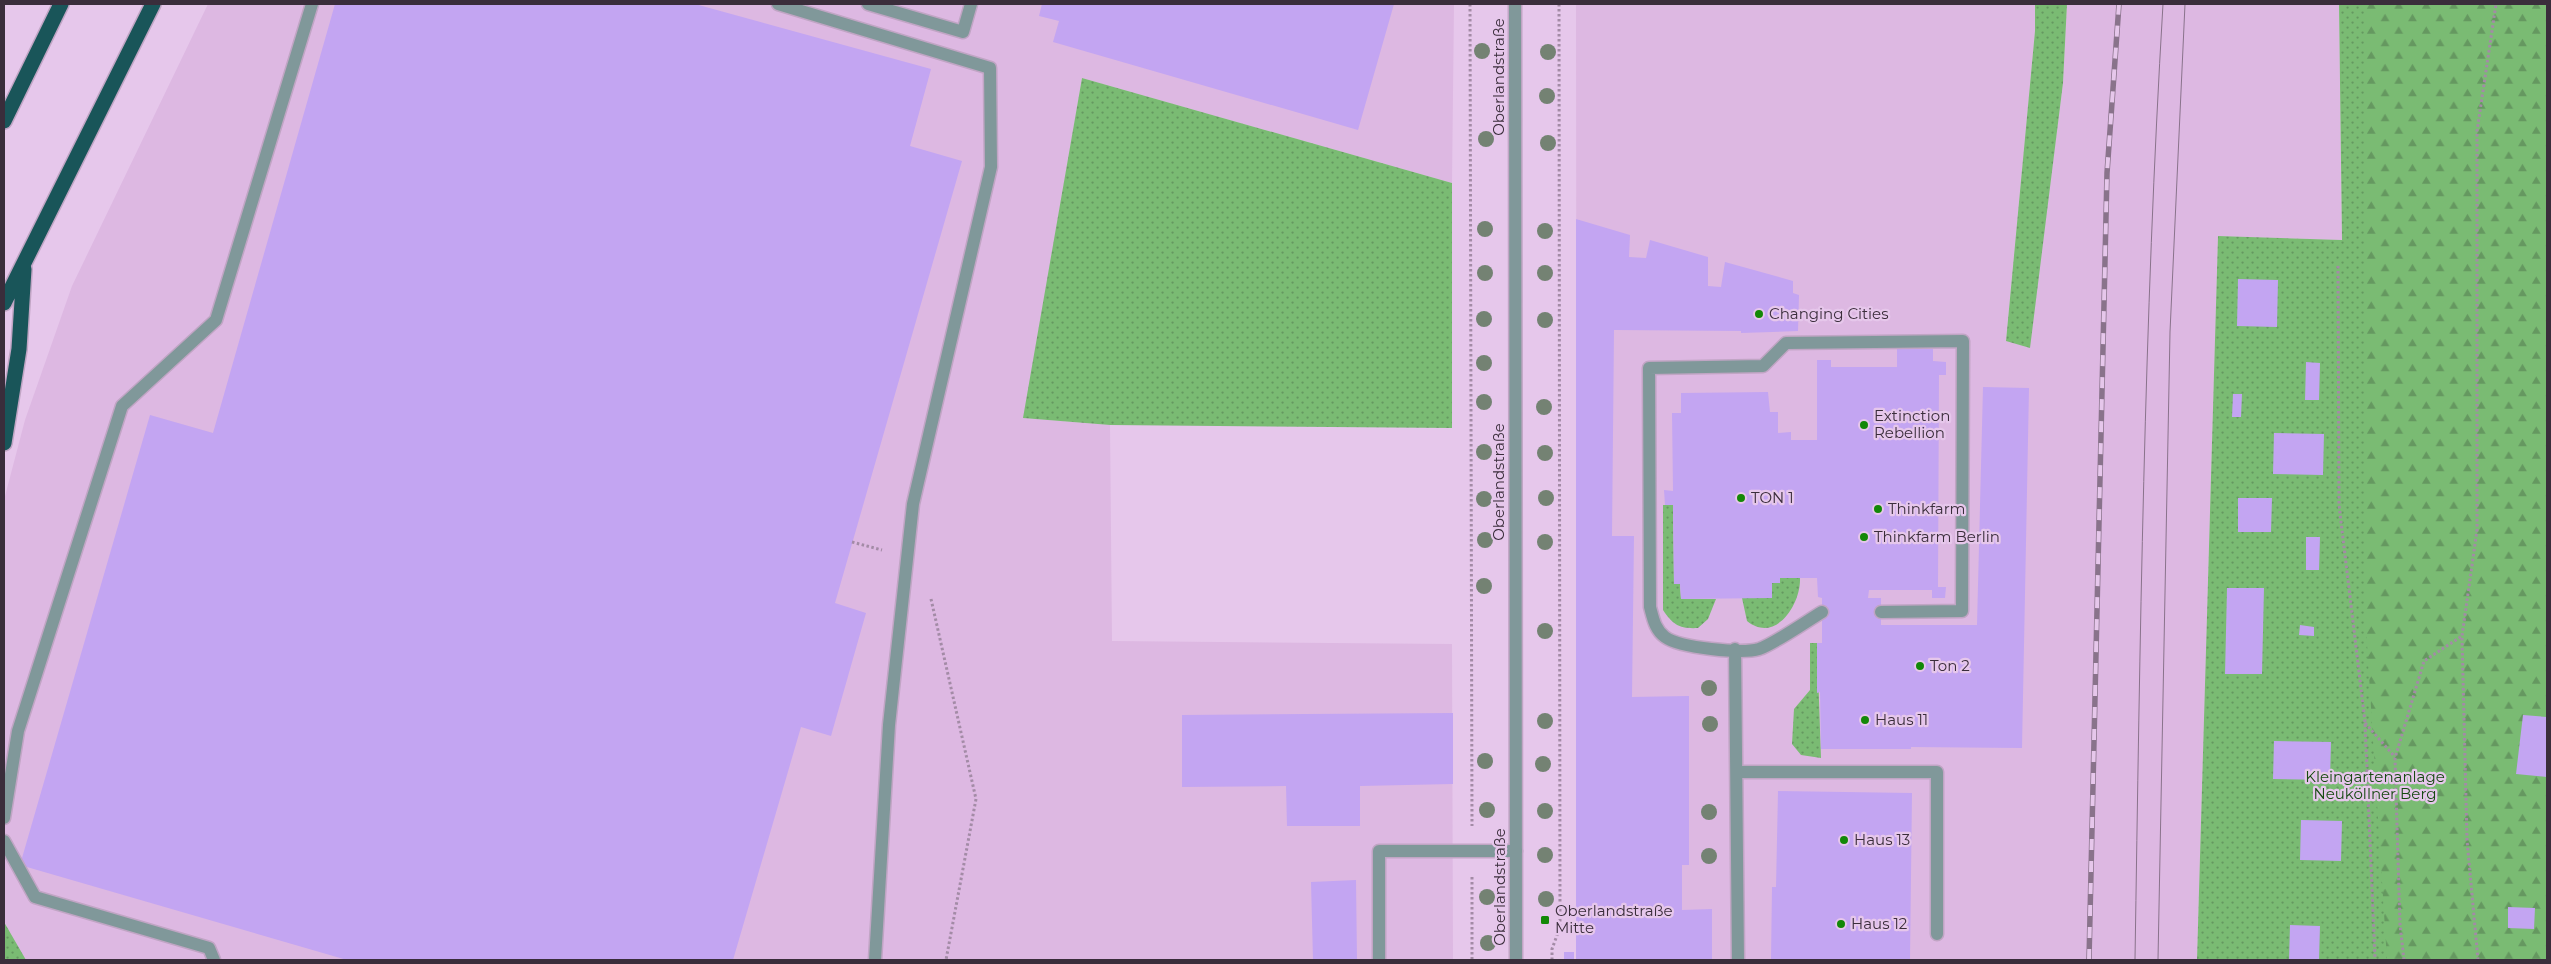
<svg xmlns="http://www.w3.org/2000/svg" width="2551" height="964" viewBox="0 0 2551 964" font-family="Montserrat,sans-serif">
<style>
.built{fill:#ddb8e2}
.green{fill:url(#green-dots)}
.forest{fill:url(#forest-firs)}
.building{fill:#c3a5f2}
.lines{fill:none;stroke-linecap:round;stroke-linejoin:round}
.service-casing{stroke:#c0a5c4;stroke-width:15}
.tertiary-casing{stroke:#c0a5c4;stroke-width:15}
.motorway-casing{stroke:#c0a5c4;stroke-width:18}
.path{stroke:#a38ba6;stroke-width:3;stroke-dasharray:2.5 2.5;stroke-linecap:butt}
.service{stroke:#80989a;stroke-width:12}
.tertiary{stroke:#80989a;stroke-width:12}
.motorway{stroke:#195559;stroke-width:15}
.tram{stroke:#89738b;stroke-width:1}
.rail-casing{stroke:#89738b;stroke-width:5.5}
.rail{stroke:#e6c7eb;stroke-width:4;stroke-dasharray:11;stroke-linecap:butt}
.tree{fill:#748273}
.poi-dot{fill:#138807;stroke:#e6c7eb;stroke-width:2}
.labels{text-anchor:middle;stroke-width:4.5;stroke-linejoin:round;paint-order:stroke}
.street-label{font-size:15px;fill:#3a2d3b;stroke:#e6c7eb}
.poi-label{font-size:15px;fill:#3a2d3b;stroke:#e6c7eb;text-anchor:start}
.park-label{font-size:15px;fill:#164a11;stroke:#e6c7eb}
</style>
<defs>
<pattern id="green-dots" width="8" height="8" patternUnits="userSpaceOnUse" patternTransform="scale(1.25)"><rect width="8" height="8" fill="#7abb73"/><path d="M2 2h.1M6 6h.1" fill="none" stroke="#659860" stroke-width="1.8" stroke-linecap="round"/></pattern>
<pattern id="forest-firs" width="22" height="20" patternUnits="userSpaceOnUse" patternTransform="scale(1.25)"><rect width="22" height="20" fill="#7abb73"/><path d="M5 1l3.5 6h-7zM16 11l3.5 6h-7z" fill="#659860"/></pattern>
</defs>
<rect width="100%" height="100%" fill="#e6c7eb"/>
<path class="built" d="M 208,4 L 1454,4 L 1452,183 L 1082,78 L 1024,418 L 1110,425 L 1112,641 L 1452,644 L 1453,960 L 4,960 L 4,500 L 25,420 L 72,286 Z
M 1576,4 L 2035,4 L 2035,31 L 2006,340 L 2029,348 L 2063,83 L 2067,4 L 2339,4 L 2342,240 L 2218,236 L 2197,960 L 1577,960 Z"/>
<path class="green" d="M 2035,4 L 2067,4 L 2063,83 L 2030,348 L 2006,341 L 2035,31 Z
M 2339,4 L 2547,4 L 2547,941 L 2543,960 L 2197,960 L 2218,236 L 2342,240 Z
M 1082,78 L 1452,183 L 1452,428 L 1110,425 L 1023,418 Z
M 1663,505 L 1673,505 L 1674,584 L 1680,584 L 1681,599 L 1716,599 L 1708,619 L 1698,628 C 1680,629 1673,625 1663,610 Z
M 1780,578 L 1800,578 C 1801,605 1775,644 1747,621 L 1742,598 L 1771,598 L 1772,583 Z
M 1810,643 L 1817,643 L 1821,758 L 1801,755 L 1792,744 L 1794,709 L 1810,690 Z
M 4,922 L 26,960 L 4,960 Z"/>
<path class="forest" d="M 2366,4 L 2547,4 L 2547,960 L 2387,960 L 2364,596 Z"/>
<path class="building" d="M 335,4 L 695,4 L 931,69 L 910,146 L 962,161 L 835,603 L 866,613 L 831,736 L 801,727 L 733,960 L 347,960 L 20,865 L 150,415 L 213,433 Z
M 1042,4 L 1394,4 L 1358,130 L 1053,42 L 1059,21 L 1039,16 Z
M 1576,219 L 1630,235 L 1629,257 L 1646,258 L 1650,240 L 1708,257 L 1708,286 L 1721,287 L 1725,262 L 1793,281 L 1793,293 L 1799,295 L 1798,331 L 1741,333 L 1741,331 L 1614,330 L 1612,536 L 1634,536 L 1632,697 L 1689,696 L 1689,865 L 1682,865 L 1682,910 L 1712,909 L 1712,960 L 1576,960 Z
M 2238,279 L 2278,280 L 2277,327 L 2237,326 Z
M 1897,349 L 1933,349 L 1933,361 L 1946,362 L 1946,375 L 1939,375 L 1938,587 L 1946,587 L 1945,598 L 1932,598 L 1932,590 L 1869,590 L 1868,598 L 1881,598 L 1881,625 L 1977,625 L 1983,387 L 2029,388 L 2022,748 L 1911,747 L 1911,749 L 1821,749 L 1820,692 L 1817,693 L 1817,643 L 1822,643 L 1822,598 L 1818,597 L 1817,578 L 1780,578 L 1780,583 L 1772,583 L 1772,598 L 1681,599 L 1680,584 L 1674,584 L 1673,505 L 1665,505 L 1664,490 L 1673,491 L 1672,413 L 1681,413 L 1681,393 L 1768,392 L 1770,412 L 1778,412 L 1778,433 L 1791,432 L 1791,440 L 1817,440 L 1817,360 L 1831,360 L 1831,367 L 1897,367 Z
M 2306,362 L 2320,363 L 2319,400 L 2305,400 Z
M 2233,394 L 2242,394 L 2241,417 L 2232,417 Z
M 2274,433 L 2324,434 L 2323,475 L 2273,474 Z
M 2238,498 L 2272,498 L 2271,532 L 2238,532 Z
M 2306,537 L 2320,537 L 2319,570 L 2306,570 Z
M 2227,588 L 2264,588 L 2262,674 L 2225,674 Z
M 2300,625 L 2314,627 L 2314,636 L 2299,635 Z
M 1453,713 L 1453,784 L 1360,786 L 1360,826 L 1287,826 L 1286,786 L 1182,787 L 1182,715 Z
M 2523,715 L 2547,717 L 2547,777 L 2516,774 Z
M 2274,741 L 2331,742 L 2330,780 L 2273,779 Z
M 1778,791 L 1912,793 L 1910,960 L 1771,960 L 1772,887 L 1776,887 Z
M 2301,820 L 2342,821 L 2341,861 L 2300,860 Z
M 1356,880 L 1357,960 L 1313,960 L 1311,882 Z
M 2508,907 L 2535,908 L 2534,929 L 2508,928 Z
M 2290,925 L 2320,926 L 2319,960 L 2289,960 Z
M 1564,952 L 1574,952 L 1574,960 L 1564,960 Z"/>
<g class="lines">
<defs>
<path id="service" d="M 778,4 L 990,68 L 991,167 L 913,504 L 889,725 L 875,960
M 868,4 L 963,32 L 971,4
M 1822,612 C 1807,621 1774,644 1759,649 C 1742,654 1680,648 1665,637 C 1655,630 1653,618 1650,607 L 1649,368 L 1763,366 L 1786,343 L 1963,341 L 1962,611 L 1881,612
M 1735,649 L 1738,960
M 1737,772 L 1937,772 L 1937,934
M 4,818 L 18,731 L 122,406 L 216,320 L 312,4
M 4,841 L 35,897 L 209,948 L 214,960
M 1379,960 L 1379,851 L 1516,851"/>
<path id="tertiary" d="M 1515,4 L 1516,960"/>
<path id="motorway" d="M 4,121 L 61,4
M 4,303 L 153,4
M 4,443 L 19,349 L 24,269"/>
</defs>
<use href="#service" class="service-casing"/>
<use href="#tertiary" class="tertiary-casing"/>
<use href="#motorway" class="motorway-casing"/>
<path class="path" d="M 1470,4 L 1472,826
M 2338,266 L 2339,505 L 2365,722 L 2375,960
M 852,542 L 882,550
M 931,599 L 976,799 L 946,960
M 2365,723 L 2395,757
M 1472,877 L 1472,960
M 1552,960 L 1552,949 L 1560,927 L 1559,4
M 2404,960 L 2400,925 L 2395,758 L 2424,661 L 2462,636
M 2478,960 L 2467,840 L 2462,636 L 2477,530 L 2477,131 L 2496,4"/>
<use href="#service" class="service"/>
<use href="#tertiary" class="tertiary"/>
<use href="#motorway" class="motorway"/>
<path class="tram" d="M 2135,960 C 2140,641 2144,322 2163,4
M 2158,960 L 2170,332 L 2185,4"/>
<defs>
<path id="rail" d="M 2089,960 L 2107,173 L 2119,4"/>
</defs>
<use href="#rail" class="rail-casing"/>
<use href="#rail" class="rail"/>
</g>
<g class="tree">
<circle cx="1482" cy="51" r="8"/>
<circle cx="1548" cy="52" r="8"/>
<circle cx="1547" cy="96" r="8"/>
<circle cx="1486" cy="139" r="8"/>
<circle cx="1548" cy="143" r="8"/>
<circle cx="1485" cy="229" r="8"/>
<circle cx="1545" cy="231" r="8"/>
<circle cx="1485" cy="273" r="8"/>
<circle cx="1545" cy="273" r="8"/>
<circle cx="1484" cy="319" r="8"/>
<circle cx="1545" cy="320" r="8"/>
<circle cx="1484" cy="363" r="8"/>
<circle cx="1484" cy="402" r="8"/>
<circle cx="1544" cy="407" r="8"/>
<circle cx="1484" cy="452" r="8"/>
<circle cx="1545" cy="453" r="8"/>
<circle cx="1546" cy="498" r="8"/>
<circle cx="1484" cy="499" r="8"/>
<circle cx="1485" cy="540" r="8"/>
<circle cx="1545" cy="542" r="8"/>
<circle cx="1484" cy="586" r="8"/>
<circle cx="1545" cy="631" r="8"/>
<circle cx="1709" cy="688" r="8"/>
<circle cx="1545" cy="721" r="8"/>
<circle cx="1710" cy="724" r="8"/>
<circle cx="1485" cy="761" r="8"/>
<circle cx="1543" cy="764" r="8"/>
<circle cx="1487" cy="810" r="8"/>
<circle cx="1545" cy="811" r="8"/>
<circle cx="1709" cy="812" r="8"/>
<circle cx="1545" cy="855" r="8"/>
<circle cx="1709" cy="856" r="8"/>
<circle cx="1487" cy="897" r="8"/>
<circle cx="1546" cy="899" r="8"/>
<circle cx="1488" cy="943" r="8"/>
</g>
<g class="poi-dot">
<circle cx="1759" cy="314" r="5"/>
<circle cx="1864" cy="425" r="5"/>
<circle cx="1741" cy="498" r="5"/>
<circle cx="1878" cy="509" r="5"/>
<circle cx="1864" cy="537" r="5"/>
<circle cx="1920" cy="666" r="5"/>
<circle cx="1865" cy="720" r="5"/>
<circle cx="1844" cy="840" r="5"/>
<rect x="1540" y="915" width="10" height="10" rx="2.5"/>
<circle cx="1841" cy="924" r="5"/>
</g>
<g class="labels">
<g class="street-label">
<text transform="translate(1499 77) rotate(-90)" y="5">Oberlandstraße</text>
<text transform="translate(1499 482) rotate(-90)" y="5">Oberlandstraße</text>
<text transform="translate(1500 887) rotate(-90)" y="5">Oberlandstraße</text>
</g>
<g class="poi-label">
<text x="1769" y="319">Changing Cities</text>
<text x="1874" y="421">Extinction<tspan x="1874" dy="17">Rebellion</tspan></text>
<text x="1751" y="503">TON 1</text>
<text x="1888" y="514">Thinkfarm</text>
<text x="1874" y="542">Thinkfarm Berlin</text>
<text x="1930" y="671">Ton 2</text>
<text x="1875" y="725">Haus 11</text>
<text x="1854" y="845">Haus 13</text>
<text x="1555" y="916">Oberlandstraße<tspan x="1555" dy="17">Mitte</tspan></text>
<text x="1851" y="929">Haus 12</text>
</g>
<g class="park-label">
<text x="2375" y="782">Kleingartenanlage<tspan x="2375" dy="17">Neuköllner Berg</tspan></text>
</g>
</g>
<rect width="2551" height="964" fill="none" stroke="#3a2d3b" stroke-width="10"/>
</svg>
